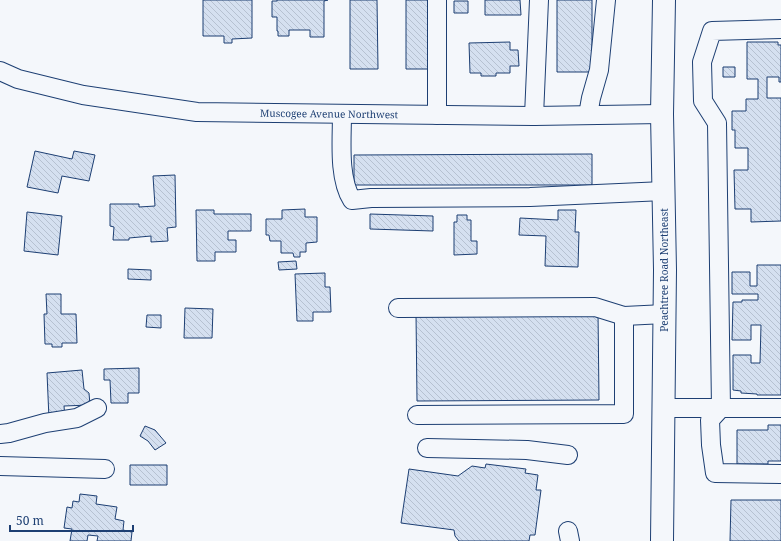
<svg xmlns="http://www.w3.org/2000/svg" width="781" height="541" viewBox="0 0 781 541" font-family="'Noto Serif',serif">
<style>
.building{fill:url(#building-back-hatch);stroke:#1d3f73}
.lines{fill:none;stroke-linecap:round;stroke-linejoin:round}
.minor-casing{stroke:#1d3f73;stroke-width:20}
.highway-casing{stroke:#1d3f73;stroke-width:24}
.minor{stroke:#f4f7fb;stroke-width:18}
.highway{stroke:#f4f7fb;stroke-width:22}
.labels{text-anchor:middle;stroke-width:3;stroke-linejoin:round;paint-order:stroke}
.street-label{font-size:10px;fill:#1d3f73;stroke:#f4f7fb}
</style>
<defs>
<pattern id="building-back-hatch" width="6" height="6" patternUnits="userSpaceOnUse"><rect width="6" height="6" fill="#d5e0f0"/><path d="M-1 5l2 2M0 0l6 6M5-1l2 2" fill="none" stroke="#b6c1d1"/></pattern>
</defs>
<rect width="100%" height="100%" fill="#f4f7fb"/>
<path class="building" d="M 203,0 L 252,0 L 252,38 L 232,39 L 232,43 L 224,43 L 224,36 L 203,36 Z
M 277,0 L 328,0 L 324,1 L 324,37 L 310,37 L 310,30 L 289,30 L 289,36 L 278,36 L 278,31 L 277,31 L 277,17 L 272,17 L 272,1 L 277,1 Z
M 350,0 L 377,0 L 378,69 L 350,69 Z
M 406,0 L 434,0 L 434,69 L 406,69 Z
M 485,0 L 520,0 L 521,15 L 485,15 Z
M 557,0 L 592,0 L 592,72 L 557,72 Z
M 454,1 L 468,1 L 468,13 L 454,13 Z
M 510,42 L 510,50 L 518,50 L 519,66 L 510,66 L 510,73 L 496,73 L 496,76 L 481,76 L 481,73 L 470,73 L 469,43 Z
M 747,42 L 778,42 L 778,45 L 781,45 L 781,82 L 779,82 L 779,77 L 767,77 L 767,98 L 781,98 L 781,221 L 751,222 L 751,209 L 735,209 L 734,170 L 748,170 L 748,148 L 735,148 L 735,130 L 732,130 L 732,111 L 746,111 L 746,99 L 758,99 L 758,79 L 747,79 Z
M 723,67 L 735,67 L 735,77 L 723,77 Z
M 35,151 L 72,159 L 74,151 L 95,155 L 89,181 L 62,176 L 58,193 L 27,187 Z
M 592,154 L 592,185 L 354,185 L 354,155 Z
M 175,175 L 176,227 L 167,228 L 168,241 L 151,242 L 151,236 L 129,238 L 129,240 L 113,240 L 114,227 L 110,226 L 110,204 L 139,204 L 139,207 L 155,206 L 153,176 Z
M 305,209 L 305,217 L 317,217 L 317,242 L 306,243 L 306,252 L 300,252 L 300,257 L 294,257 L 293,253 L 281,253 L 281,241 L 270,241 L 269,235 L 266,235 L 266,219 L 282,219 L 282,210 Z
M 196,210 L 214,210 L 214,214 L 251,214 L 251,231 L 228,231 L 228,240 L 236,240 L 236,252 L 215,252 L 215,261 L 197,261 Z
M 558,210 L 576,210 L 575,232 L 579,232 L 578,267 L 545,266 L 546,236 L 519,235 L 520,218 L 558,220 Z
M 27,212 L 62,216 L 58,255 L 24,251 Z
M 370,214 L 433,216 L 433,231 L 370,229 Z
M 457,215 L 467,215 L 467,220 L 471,220 L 471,241 L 477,241 L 477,254 L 454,255 L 454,222 L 457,222 Z
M 296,261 L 297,269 L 279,270 L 278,262 Z
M 757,265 L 781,265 L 781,395 L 757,395 L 757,394 L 741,393 L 741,391 L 733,390 L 733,355 L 751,355 L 751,363 L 760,363 L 761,325 L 751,325 L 751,340 L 732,340 L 733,302 L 742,302 L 742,300 L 758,300 L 758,294 L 732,294 L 732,272 L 750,272 L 750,286 L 757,286 Z
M 128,269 L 151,270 L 151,280 L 128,279 Z
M 325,273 L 325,287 L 330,287 L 331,312 L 313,312 L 313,321 L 297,321 L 295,274 Z
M 46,294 L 61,294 L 61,314 L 76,314 L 77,343 L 62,343 L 62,347 L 52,347 L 52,344 L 45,344 L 44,314 L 47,314 Z
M 185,308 L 213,309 L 212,338 L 184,338 Z
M 598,312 L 599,400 L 417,401 L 416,314 Z
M 147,315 L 161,315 L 161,328 L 146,327 Z
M 139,368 L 139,393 L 128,393 L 128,403 L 111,403 L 110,380 L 104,380 L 104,369 Z
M 82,370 L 84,389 L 89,393 L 90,405 L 64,406 L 65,418 L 49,419 L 47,373 Z
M 768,425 L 781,425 L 781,461 L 768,461 L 768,464 L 737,464 L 737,430 L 768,430 Z
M 145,426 L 155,430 L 166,443 L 155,450 L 148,441 L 140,436 Z
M 486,464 L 526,469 L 525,473 L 538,475 L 536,490 L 541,490 L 535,535 L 530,535 L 529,541 L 459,541 L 455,536 L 454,530 L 401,523 L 409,469 L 458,476 L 472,466 L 485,468 Z
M 130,465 L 167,465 L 167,485 L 130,485 Z
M 80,494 L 97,496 L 96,504 L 117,507 L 115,519 L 124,521 L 123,530 L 132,532 L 131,541 L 97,541 L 98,536 L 88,535 L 87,541 L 70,541 L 72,529 L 64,528 L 67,507 L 72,508 L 73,501 L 79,502 Z
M 731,500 L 781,500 L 781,541 L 730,541 Z"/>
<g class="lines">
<defs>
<g id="minor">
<path d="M 437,0 L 437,115"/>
<path d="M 781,29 L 712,31 L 702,62 L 703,101 L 717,123 L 721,408 L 710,420 L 711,445 L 715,473 L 781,474"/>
<path id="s1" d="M 0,71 L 18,79 L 83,95 L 197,112 L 534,116 L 662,114"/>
<path d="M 342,114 C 342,139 338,178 352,200 L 371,198 L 530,197 L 664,191"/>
<path d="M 588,115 L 591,98 L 599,70 L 606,0"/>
<path d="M 534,116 L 539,0"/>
<path d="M 398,308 L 595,307 L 624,316 L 665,314"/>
<path d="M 664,408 L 781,408"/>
<path d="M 417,415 L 624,414 L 624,316"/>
<path d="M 0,434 L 9,433 L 45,423 L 77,418 L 97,408"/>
<path d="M 427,448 L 527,450 L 568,455"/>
<path d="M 0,466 L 105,469"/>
<path d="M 568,531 L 570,541"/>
</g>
<path id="highway" d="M 662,541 L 665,270 L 662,114 L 664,0"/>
</defs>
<use href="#minor" class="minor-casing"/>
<use href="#highway" class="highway-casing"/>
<use href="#minor" class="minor"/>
<use href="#highway" class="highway"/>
</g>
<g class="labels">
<g class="street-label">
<text dy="4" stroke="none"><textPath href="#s1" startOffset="334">Muscogee Avenue Northwest</textPath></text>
<text transform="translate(664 270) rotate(-90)" y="4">Peachtree Road Northeast</text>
</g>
</g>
<path d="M10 525v6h123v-6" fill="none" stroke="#1d3f73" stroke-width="2"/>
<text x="16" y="525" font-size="12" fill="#1d3f73" stroke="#f4f7fb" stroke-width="3" paint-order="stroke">50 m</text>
</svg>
